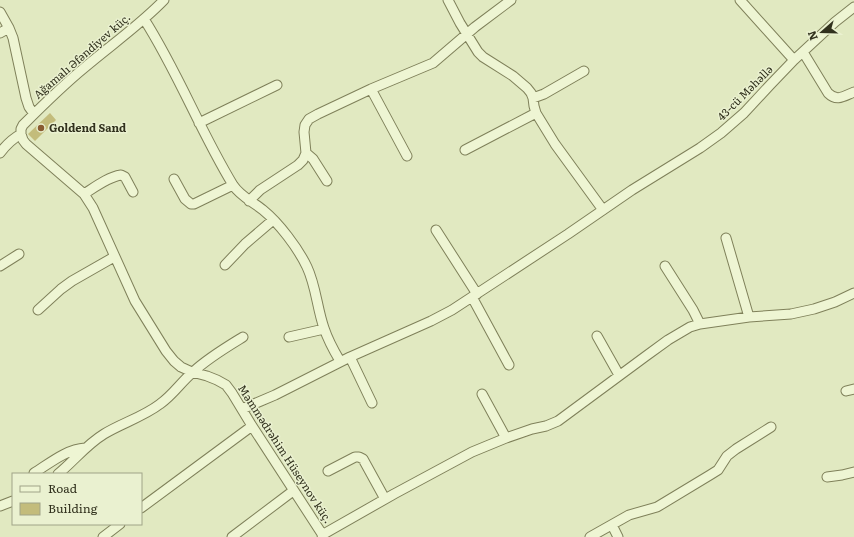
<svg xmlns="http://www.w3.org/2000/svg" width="854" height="537" viewBox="0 0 854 537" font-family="Literata,serif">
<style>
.building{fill:#c3bc7b}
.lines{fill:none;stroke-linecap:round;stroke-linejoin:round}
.minor-casing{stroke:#7f805a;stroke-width:11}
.minor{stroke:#eef5d3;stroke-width:9}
.poi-dot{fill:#895b31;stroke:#eaf1d0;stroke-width:1.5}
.labels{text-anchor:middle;stroke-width:3;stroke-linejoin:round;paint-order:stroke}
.street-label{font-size:11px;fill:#31311d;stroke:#eaf1d0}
.poi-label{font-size:11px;font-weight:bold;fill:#31311d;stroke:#eaf1d0;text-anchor:start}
</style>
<rect width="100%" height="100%" fill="#e1e9c1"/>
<path class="building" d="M 50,113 L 56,120 L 35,141 L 28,134 Z"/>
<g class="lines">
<defs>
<path id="minor" d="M 448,0 L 460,23 L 478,52 L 483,57 L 513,76 L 527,88 L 531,93 L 533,98 L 534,106 L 536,113 L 555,144 L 603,210
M 740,0 L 794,60
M 0,12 L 9,28 L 13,38 L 26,98 L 29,107 L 34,114
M 144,19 C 178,72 200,131 233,185 C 241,197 252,201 263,210 C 279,223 298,248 307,267 C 316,286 317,308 324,328 C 328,340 334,351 340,361
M 0,33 L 9,28
M 803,52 L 828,93 C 837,102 844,96 854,92
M 371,89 L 407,156
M 533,98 L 544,94 L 584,71
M 199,123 L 277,85
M 21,134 L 23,140 L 26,144 L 84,194 L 93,208 L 135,301 L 166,351 L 174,361 L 181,367 L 192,372 L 207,376 L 217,380 L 226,385 L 232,393 L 252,426 L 324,537
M 21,134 L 21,129 L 23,125 C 43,105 62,86 84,68 C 111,45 140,25 164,0
M 465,150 L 536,113
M 0,153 C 6,145 12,139 21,134
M 306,153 L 313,159 L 327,181
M 174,179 L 185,199 L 191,204 L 194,204 L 233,185
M 84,194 C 95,187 108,177 121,175 L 125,177 L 133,192
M 249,201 L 260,190 L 298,165 L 303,160 L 306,153 L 304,132 L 305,125 L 309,119 L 318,114 L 371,89 L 433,63 L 475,27 L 511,0
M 436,230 L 477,294
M 726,238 L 749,317
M 225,265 L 245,244 L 273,220
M 0,266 L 19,254
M 665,266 L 693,310 L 700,324
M 472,297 L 509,365
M 38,310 L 61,289 L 72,281 L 114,257
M 597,336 L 619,375
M 289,337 L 324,329
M 350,357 L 372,403
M 846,391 L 854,389
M 482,394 L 506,438
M 242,409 L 275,395 L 350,357 L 431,321 L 452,310 L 568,234 L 632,190 L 700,148 L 721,133 L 744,113 L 770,85 L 794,60 L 835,22 L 854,7
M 328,471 L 355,457 L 359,457 L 363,459 L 385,499
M 34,473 C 50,463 67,449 85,448
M 58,474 C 74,461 86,445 104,434 C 122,423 143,417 160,404 C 173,395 181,382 193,372 C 208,358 225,348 243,337
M 827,477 L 842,475 L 854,472
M 0,506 L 13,501
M 141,508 L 252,426
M 612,525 L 618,537
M 322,535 L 394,494 L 472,452 L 506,438 L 532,429 L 546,426 L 558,421 L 646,356 L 668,340 L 690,327 L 700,324 L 749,317 L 791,314 L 814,309 L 835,302 L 854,293
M 103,537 L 120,524
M 232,537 L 293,491
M 590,537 L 629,515 L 657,507 L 710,475 L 718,470 L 727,456 L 736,449 L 771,427"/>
</defs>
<use href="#minor" class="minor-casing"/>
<use href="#minor" class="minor"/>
</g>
<circle class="poi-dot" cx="41" cy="128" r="4"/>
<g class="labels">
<g class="street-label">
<text transform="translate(82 56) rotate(-41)" y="4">Ağamalı Əfəndiyev küç.</text>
<text transform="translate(745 93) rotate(-45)" y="4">43-cü Məhəllə</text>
<text transform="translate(285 454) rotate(57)" y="4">Məmmədrəhim Hüseynov küç.</text>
</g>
<g class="poi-label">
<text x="49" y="132">Goldend Sand</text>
</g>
</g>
<rect x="12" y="473" width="130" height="52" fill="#eaf1d0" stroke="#a0a488"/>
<rect x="20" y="486" width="20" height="6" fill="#eef5d3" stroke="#a0a488"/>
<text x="48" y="493" font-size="12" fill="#31311d">Road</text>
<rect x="20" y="503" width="20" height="12" fill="#c3bc7b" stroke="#a0a488"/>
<text x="48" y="513" font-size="12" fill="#31311d">Building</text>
<g transform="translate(822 32) rotate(250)" stroke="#eaf1d0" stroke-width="3" paint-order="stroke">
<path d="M0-3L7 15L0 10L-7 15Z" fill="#31311d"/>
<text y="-6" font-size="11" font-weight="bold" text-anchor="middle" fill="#31311d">N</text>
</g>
</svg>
